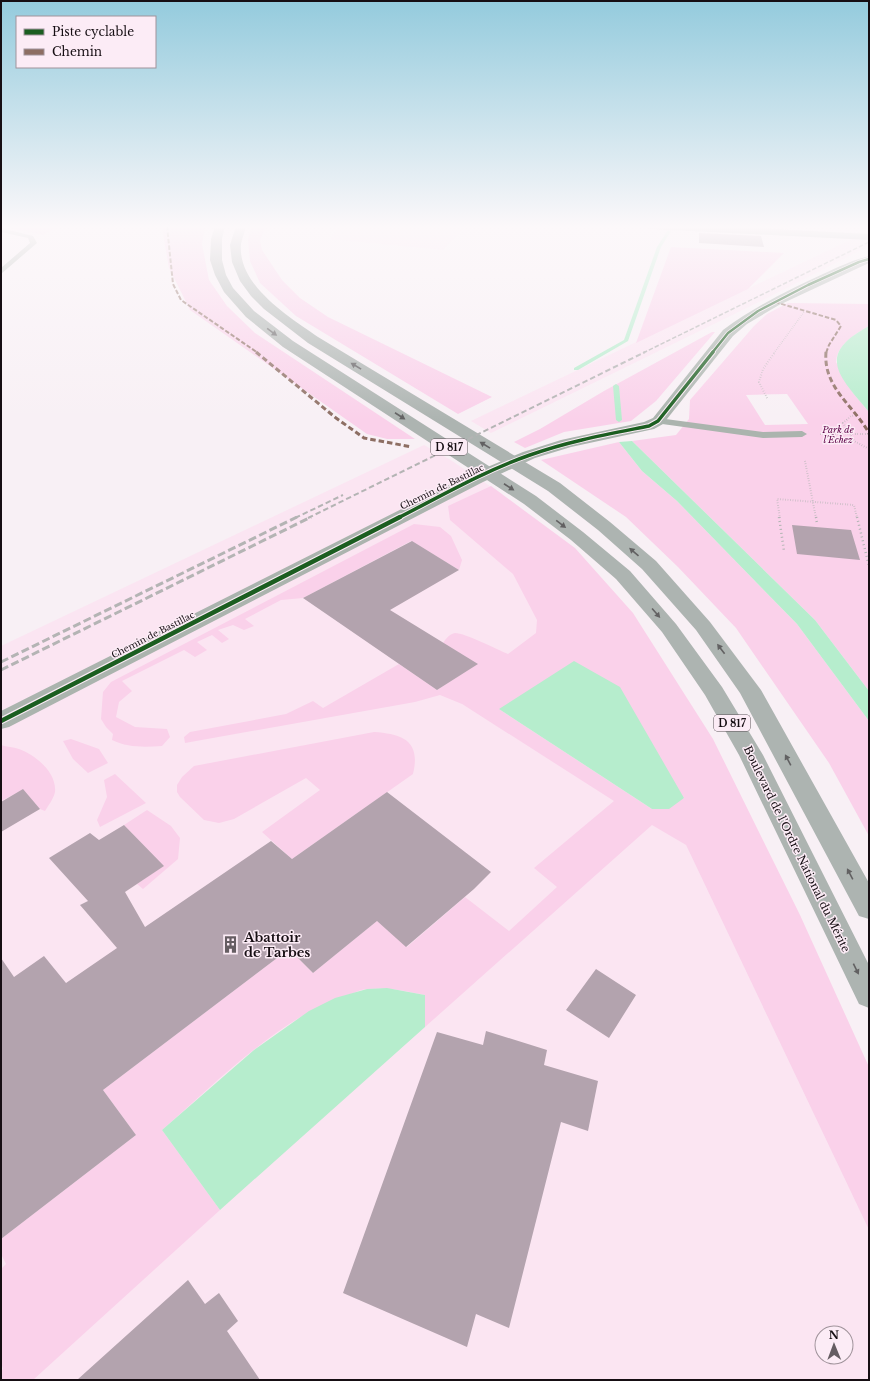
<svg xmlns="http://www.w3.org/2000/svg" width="870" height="1381" viewBox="0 0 870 1381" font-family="'Libre Baskerville',serif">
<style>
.built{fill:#fbe5f2;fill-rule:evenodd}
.green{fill:#fad1ea;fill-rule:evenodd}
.water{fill:#b6edcd}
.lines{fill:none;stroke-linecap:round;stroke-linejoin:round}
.stream{fill:#b6edcd;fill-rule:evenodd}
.building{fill:#b3a3ae}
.path-far2{stroke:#b2b4b3;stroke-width:1.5;stroke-dasharray:0.5 1.5;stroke-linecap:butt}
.path-far1{stroke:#b2b4b3;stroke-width:2;stroke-dasharray:0.5 2;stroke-linecap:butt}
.path{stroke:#b2b4b3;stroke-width:2.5;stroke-dasharray:1 3;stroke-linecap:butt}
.lane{fill:#abb4ae;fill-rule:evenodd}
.street{fill:#abb4ae;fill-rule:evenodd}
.secondary{fill:#aab3ae;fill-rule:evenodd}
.primary{fill:#adb4b1;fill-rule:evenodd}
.rail-far2{stroke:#b4b4b4;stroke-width:1.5;stroke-dasharray:4.5 2;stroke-linecap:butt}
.rail-far1{stroke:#b4b4b4;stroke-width:2;stroke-dasharray:5.5 3;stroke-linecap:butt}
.rail{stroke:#b4b4b4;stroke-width:3;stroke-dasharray:8 3.5;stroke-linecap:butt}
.quiet-far1{stroke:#8d6e63;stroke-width:2;stroke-dasharray:4.5 2;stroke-linecap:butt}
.quiet{stroke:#8d6e63;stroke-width:3;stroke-dasharray:5.5 3;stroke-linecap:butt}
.cycleway-far2-casing{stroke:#fcecf6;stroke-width:4}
.cycleway-far1-casing{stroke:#fcecf6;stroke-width:5.5}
.cycleway-casing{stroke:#fcecf6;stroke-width:7}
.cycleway-far2{stroke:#1b5e20;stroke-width:2.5}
.cycleway-far1{stroke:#1b5e20;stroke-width:3.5}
.cycleway{stroke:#1b5e20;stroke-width:4.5}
.oneway{fill:#626162}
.labels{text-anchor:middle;stroke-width:3;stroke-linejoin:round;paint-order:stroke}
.far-park-label{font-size:9px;font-style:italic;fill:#5e0448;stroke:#fcecf6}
.far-street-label{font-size:9px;fill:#160e13;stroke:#fcecf6}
.shield{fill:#fcecf6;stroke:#5b5157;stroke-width:1}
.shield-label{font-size:10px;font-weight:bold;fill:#160e13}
.street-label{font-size:11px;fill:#160e13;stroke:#fcecf6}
.near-poi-label{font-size:13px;font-weight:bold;fill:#160e13;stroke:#fcecf6;text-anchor:start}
</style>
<rect width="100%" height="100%" fill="#f8f0f5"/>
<path class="built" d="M 339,226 L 466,226 L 443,250 L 330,239 Z
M 852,239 L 869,240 L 869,246 L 767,298 L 491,433 L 471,421 Z
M 424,445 L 449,459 L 502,494 L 578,612 L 462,704 L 686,845 L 869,1230 L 869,1380 L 1,1380 L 1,646 ZM 822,1333 L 846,1333 L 846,1357 L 822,1357 Z"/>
<path class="green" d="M 1,226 L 59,226 L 43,235 Z
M 123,226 L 205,226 L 202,244 L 209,280 L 227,306 L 255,333 L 415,439 L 387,439 L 367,434 L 190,310 L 169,268 L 162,228 Z
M 252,226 L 266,226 L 260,240 L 262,250 L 282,280 L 300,298 L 328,317 L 492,397 L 458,414 L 296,316 L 260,283 L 250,261 L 248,239 Z
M 671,247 L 784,253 L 748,289 L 636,343 Z
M 788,303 L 869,304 L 869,326 C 855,334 837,345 836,362 L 853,393 L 869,412 L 869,691 L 815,620 L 632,441 L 676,435 L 689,419 L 690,400 L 754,326 L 767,314 ZM 787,394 L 808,424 L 765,425 L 746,395 Z
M 712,332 L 715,332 L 656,401 L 631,421 L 564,432 L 525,448 L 514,442 L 540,429 L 604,391 Z
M 619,442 L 642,471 L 677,501 L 797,624 L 869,721 L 869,836 L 829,763 L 736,628 L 678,567 L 626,517 L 541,460 Z
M 491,486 L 575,548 L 633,613 L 713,739 L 800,915 L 869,1067 L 869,1230 L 686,845 L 652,825 L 425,1027 L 425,995 C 406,991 388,987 368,989 C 362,989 356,992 351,994 C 283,1014 216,1083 162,1130 L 220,1210 L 33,1380 L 1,1380 L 1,1371 L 3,1369 L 1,1362 L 1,1269 L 6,1264 L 1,1254 L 1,1239 L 136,1135 L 103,1090 L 289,949 L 313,973 L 377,921 L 407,947 L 465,897 L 509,931 L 557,887 L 534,868 L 614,801 L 462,704 L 440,695 L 415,702 L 185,743 L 184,737 L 190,732 L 286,714 L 313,701 L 323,708 L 399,664 L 437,690 L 477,664 L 443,643 C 446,638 450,634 455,633 C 465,633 498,650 508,654 L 536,633 L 537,620 L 513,574 L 450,520 L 448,506 ZM 499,709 L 684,798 L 652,809 Z
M 414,524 L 440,527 L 451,536 L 462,560 L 459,570 L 411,541 L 303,598 L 281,600 L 245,619 L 254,626 L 244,630 L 233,625 L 218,630 L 229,639 L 222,643 L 212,635 L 197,642 L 207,650 L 195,657 L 184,650 L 122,681 L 132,691 L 119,702 L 116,717 L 135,727 L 167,729 L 170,737 L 162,746 C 145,747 128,748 112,740 L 113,734 L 106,727 L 101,719 L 103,692 L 111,682 Z
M 374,732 C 403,734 421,741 413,774 L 292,859 L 262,832 L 320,790 L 306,778 L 234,819 L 219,823 L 204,820 L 180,797 L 177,792 L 177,785 L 182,777 L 194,766 Z
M 71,739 L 99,749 L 108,763 L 88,773 L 73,759 L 63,741 Z
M 1,745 C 7,747 13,747 19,749 C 36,755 57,773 55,792 C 54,798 48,806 45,811 L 40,809 L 23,790 L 1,801 Z
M 115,774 L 146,803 L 100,827 L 97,820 L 107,797 L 104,780 Z
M 147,810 L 171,826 L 180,838 L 178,859 L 143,889 L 137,884 L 163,866 L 124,825 Z"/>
<path class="water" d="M 869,326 L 868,366 L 869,412 C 839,376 815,355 869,326 Z
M 632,441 L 815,620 L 869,691 L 869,721 L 797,624 L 677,501 L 642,471 L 619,442 Z
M 574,661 L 620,687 L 684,798 L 669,809 L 652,809 L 499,709 Z
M 387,988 L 425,995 L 425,1027 L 220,1210 L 162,1130 L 254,1050 L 309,1011 L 335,998 L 367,989 Z"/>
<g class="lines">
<path class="stream" d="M 668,230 L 671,231 L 661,247 L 628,341 L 578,370 L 574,370 L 574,368 L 624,340 L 657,247 Z
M 616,384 L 619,386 L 622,420 L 619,422 L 616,420 L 613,386 Z"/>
</g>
<path class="building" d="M 699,233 L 761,236 L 764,247 L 699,243 Z
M 792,525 L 851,530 L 860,560 L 797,554 Z
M 412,541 L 459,570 L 390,610 L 478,664 L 437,690 L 303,598 Z
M 23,789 L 40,809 L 1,832 L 1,802 Z
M 387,792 L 491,872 L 474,889 L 406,947 L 377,921 L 313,973 L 289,949 L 103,1090 L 136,1135 L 1,1239 L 1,958 L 14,977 L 44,956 L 66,983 L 117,948 L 80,905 L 88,901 L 49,858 L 90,833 L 99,840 L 124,825 L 164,866 L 125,892 L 145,927 L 271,841 L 292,859 Z
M 596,969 L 636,995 L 609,1038 L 566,1010 Z
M 486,1031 L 547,1050 L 544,1065 L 598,1081 L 588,1131 L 561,1122 L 509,1328 L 476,1314 L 467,1347 L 343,1293 L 437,1032 L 483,1045 Z
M 188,1280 L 205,1304 L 219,1293 L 238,1321 L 227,1331 L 260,1380 L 77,1380 Z"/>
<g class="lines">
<path class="path-far2" d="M 774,353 L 804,312"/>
<path class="path-far1" d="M 767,398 L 759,382 L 763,369 L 775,352
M 858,415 L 851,416 L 843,423 L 854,441 L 869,449
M 820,434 L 869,434
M 805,461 L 816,518
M 780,518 L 777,499 L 854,505 L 857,518"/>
<path class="path" d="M 779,517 L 784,551
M 816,517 L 817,524
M 857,517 L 869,566"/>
<path class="lane" d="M 1,228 L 33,236 L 37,243 L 1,274 L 1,268 L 30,243 L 28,238 L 1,232 Z
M 658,418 L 763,432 L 802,431 L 807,434 L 802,437 L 763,438 L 655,423 L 653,421 L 655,419 Z"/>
<path class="street" d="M 869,256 L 869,263 L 779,305 L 747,324 L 733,336 L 663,424 L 654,429 L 571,447 L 535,458 L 483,482 L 9,727 L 1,729 L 1,711 L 471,474 L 523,452 L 561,440 L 644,422 L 653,418 L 723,330 C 754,307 788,290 823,274 C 838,267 853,260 869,256 Z"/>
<path class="secondary" d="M 646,226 L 723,226 L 869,234 L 869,240 L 651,229 Z"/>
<path class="primary" d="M 215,226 L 225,226 L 222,239 L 222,260 L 226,275 L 233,288 L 254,311 L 293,341 L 536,496 L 583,532 L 630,571 L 676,624 L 722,687 L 763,755 L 869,965 L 869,1008 L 859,1004 L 739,755 L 705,695 L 662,632 L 616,579 L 571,540 L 524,504 L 283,347 L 246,317 L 224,292 L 215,275 L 210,260 L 211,239 Z
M 236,226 L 246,226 C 245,232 242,238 241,244 C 237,285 289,317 318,337 L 560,483 L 610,522 L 656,561 L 710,622 L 761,690 L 869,883 L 869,919 L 859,916 L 740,693 L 696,630 L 642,569 L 598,530 L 548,491 L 308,343 L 264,309 L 251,296 L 240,281 L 232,262 L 230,245 Z"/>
<path class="rail-far2" d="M 643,353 L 869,242"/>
<path class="rail-far1" d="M 295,518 L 343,495
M 308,518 L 645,352"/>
<path class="rail" d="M 1,662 L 297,517
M 1,670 L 311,517"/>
<path class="quiet-far1" d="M 167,226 L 173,284 L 181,300 L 258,353
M 775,302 L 836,320 L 841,326 L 829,345 L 826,353"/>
<path class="quiet" d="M 256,352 L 336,418 L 364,438 L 412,447
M 826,352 C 823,387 853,405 869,433"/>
<defs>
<path id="cycleway-far2" d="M 712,353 L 728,333 L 758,311 L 808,285 L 859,262 L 869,259"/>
<path id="cycleway-far1" d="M 398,518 C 441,496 484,471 530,455 C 569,441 609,434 649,426 L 658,421 L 713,352"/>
<path id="cycleway" d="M 1,721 L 400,517"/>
</defs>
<use href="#cycleway-far2" class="cycleway-far2-casing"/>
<use href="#cycleway-far1" class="cycleway-far1-casing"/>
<use href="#cycleway" class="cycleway-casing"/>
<use href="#cycleway-far2" class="cycleway-far2"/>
<use href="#cycleway-far1" class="cycleway-far1"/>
<use href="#cycleway" class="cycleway"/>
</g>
<defs><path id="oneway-solid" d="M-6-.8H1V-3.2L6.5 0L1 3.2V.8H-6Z"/></defs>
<g class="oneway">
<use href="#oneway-solid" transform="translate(272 332) rotate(36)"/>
<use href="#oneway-solid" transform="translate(356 366) rotate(-149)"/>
<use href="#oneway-solid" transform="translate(400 416) rotate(33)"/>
<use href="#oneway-solid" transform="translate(485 445) rotate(-149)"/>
<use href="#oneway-solid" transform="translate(509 487) rotate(33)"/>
<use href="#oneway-solid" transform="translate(561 524) rotate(37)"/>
<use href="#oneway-solid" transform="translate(634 552) rotate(-139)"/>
<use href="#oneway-solid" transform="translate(656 613) rotate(49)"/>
<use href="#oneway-solid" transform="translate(721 649) rotate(-127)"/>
<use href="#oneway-solid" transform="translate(788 760) rotate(-118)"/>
<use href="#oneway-solid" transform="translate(850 874) rotate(-118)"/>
<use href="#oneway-solid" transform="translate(856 969) rotate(64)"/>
</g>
<linearGradient id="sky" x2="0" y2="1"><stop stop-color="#94cbdd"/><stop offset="0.54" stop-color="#fcf8fa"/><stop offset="1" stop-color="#fcf8fa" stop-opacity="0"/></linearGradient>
<rect width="870" height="420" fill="url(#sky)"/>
<defs>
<symbol id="building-bare" viewBox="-9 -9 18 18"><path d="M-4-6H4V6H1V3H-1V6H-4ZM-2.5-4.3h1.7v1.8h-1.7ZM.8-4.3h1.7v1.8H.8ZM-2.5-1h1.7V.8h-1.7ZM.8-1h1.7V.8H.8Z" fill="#655d62" stroke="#fcecf6" stroke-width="2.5" paint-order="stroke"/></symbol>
</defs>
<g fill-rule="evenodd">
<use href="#building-bare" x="218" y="932" width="25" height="25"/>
</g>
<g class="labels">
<g class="far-park-label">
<text x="838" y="433">Park de<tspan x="838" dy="10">l'Échez</tspan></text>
</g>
<g class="far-street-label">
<text transform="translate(442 487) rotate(-26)" y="3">Chemin de Bastillac</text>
<text transform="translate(153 635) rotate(-27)" y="3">Chemin de Bastillac</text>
</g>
<g class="shield">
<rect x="431" y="439" width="36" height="16" rx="3"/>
<rect x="714" y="715" width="36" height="16" rx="3"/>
</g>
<g class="shield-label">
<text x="449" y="451">D 817</text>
<text x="732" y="727">D 817</text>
</g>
<g class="street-label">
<text transform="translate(797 849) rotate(64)" y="4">Boulevard de l'Ordre National du Mérite</text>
</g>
<g class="near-poi-label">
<text x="244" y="942">Abattoir<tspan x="244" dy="15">de Tarbes</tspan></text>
</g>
</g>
<rect width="870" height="1381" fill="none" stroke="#160e13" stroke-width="4"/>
<rect x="16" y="16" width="140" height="52" fill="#fcecf6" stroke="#a0939b"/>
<rect x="24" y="29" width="20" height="6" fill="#1b5e20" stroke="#a0939b"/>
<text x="52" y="36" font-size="12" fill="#160e13">Piste cyclable</text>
<rect x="24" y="49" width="20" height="6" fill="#8d6e63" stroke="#a0939b"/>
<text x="52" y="56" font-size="12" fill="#160e13">Chemin</text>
<g transform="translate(834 1345) rotate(359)"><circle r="19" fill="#fcecf6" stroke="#a0939b"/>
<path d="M0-3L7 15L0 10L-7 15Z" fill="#655d62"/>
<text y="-6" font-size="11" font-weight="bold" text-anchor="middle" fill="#160e13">N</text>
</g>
</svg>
